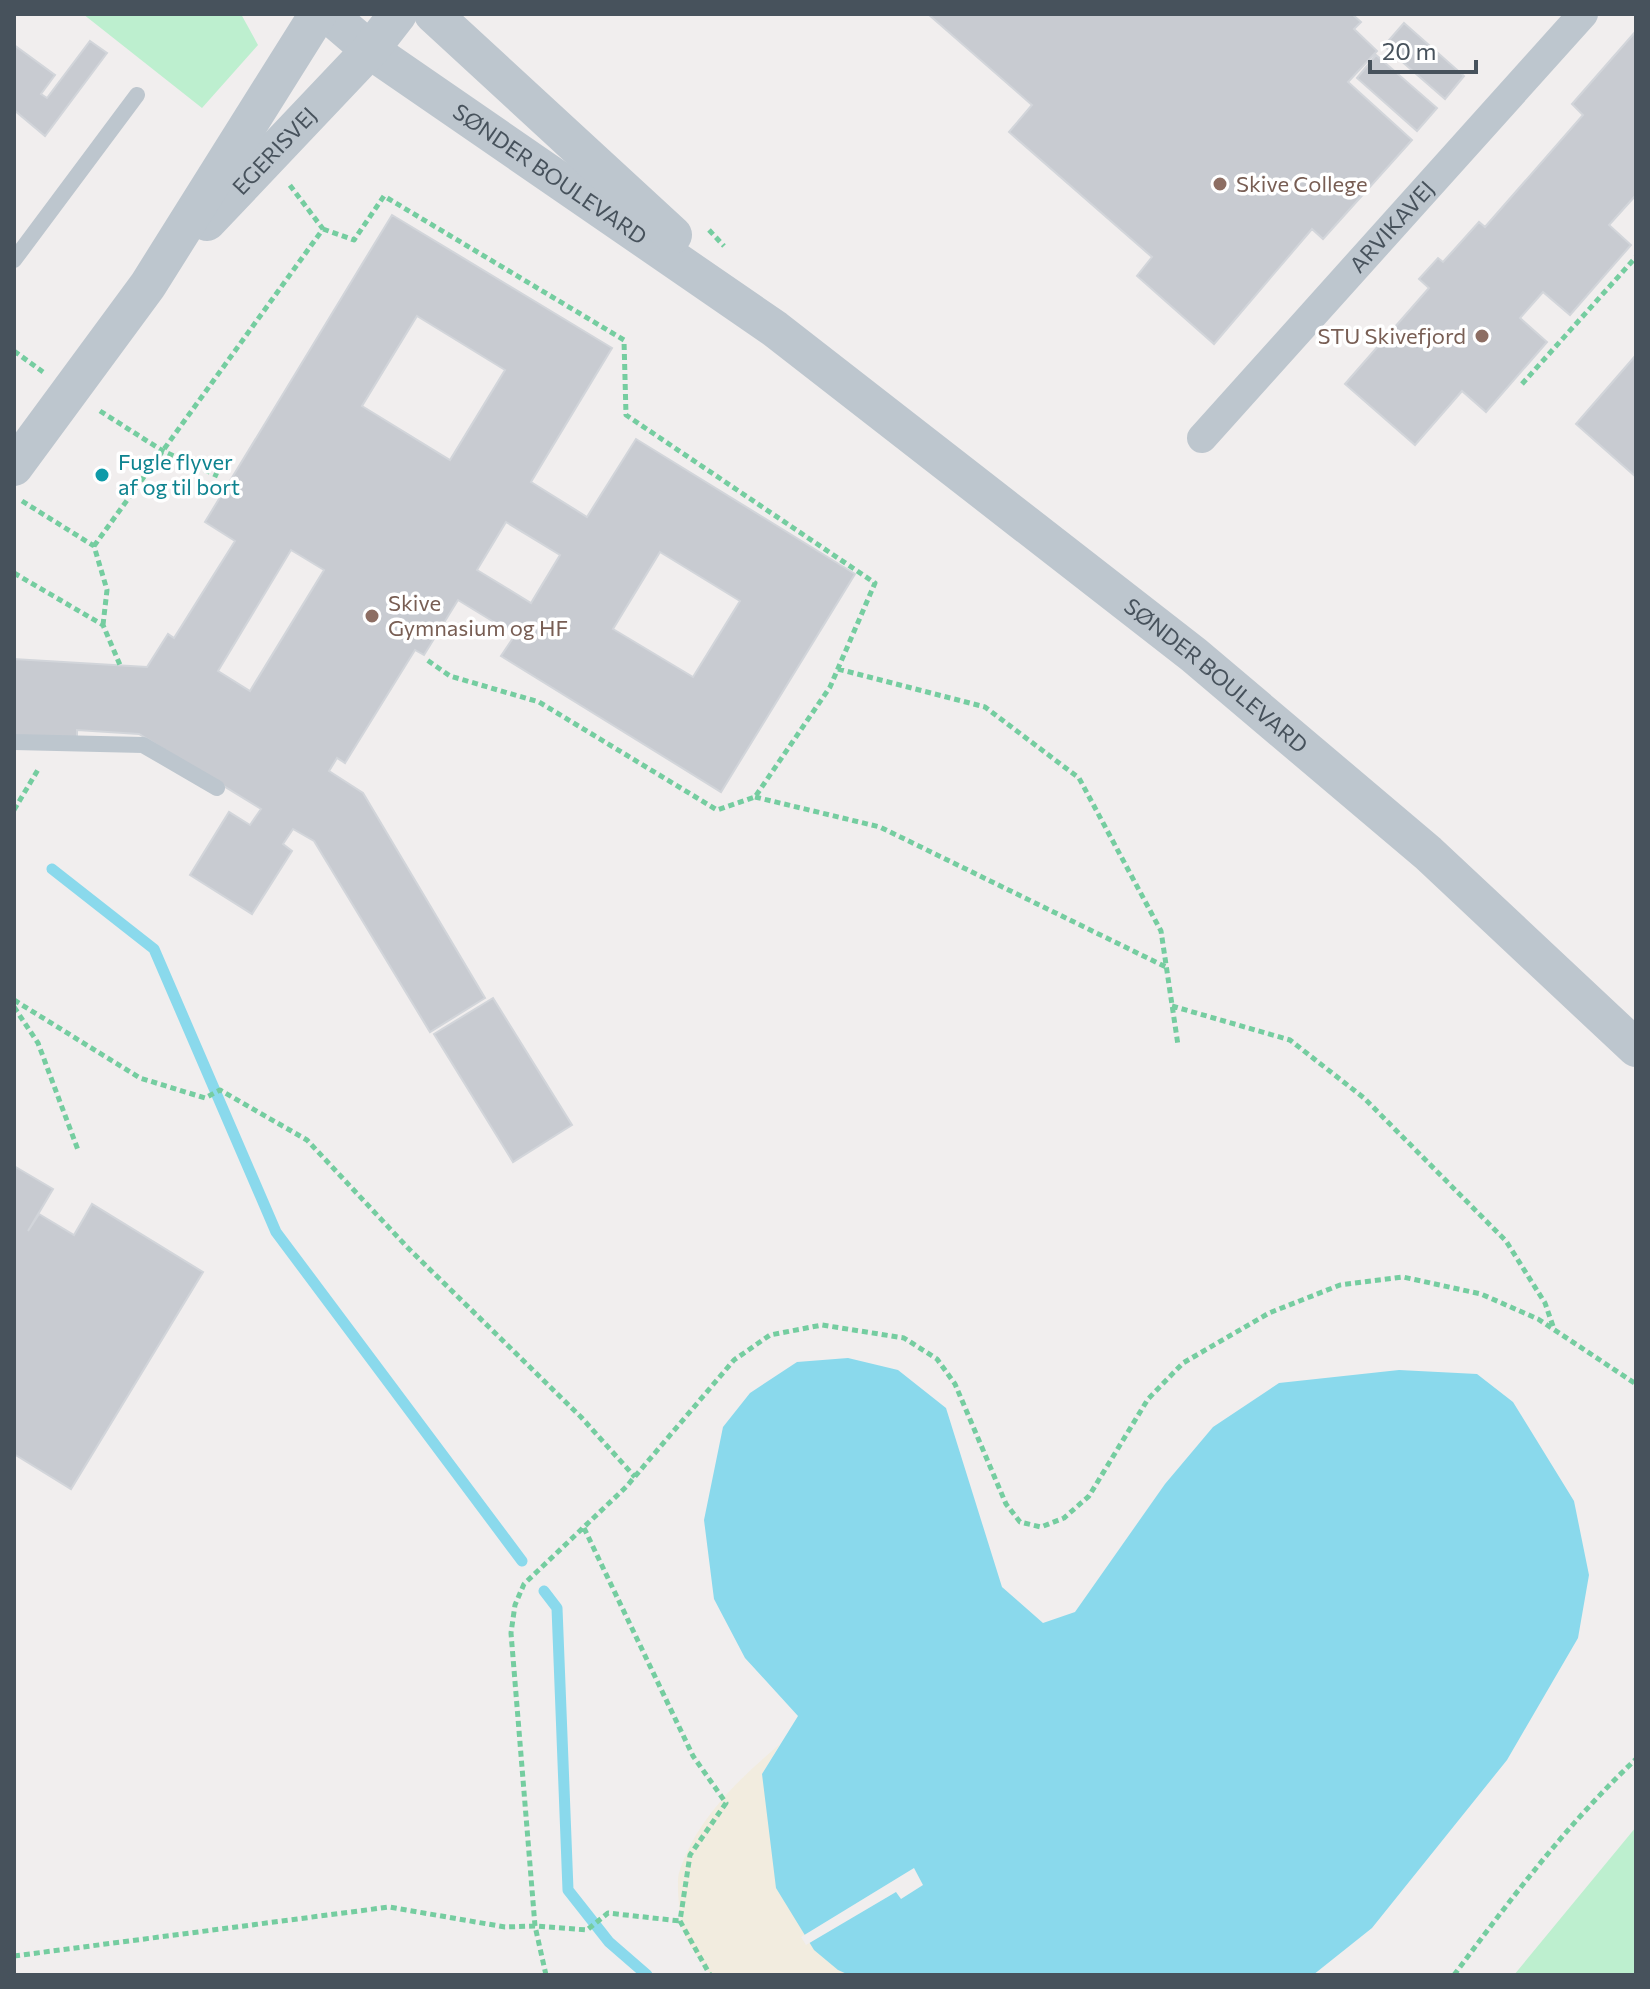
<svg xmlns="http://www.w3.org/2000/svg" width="1650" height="1989" viewBox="0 0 1650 1989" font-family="Commissioner,sans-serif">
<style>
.green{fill:#bdefcf}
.sand{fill:#f2ecdf}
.water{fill:#8ad9ec}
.pier{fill:#f1eeee}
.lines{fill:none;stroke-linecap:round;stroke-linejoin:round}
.stream{stroke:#8ad9ec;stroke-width:11}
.building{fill:#c8cbd1;stroke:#d2d5da;stroke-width:2;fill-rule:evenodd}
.path{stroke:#75cda0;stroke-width:5;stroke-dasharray:6 4;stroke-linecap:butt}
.service{stroke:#bdc6ce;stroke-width:16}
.minor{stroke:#bdc6ce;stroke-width:30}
.tertiary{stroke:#bdc6ce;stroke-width:38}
.education-dot{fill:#8d6e63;stroke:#fff;stroke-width:3}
.culture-dot{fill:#0f9aa8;stroke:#fff;stroke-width:3}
.labels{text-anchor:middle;stroke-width:7;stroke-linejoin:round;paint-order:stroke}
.street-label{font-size:22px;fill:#47525c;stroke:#fff}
.education-label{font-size:22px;fill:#785e54;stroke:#fff;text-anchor:start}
.culture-label{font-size:22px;fill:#0d838f;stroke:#fff;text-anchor:start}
</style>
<rect width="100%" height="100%" fill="#f1eeee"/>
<path class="green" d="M 83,14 L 241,14 L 258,45 L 202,108 Z
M 1636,1827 L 1636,1975 L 1514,1975 Z"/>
<path class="sand" d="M 780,1744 L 762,1774 L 838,1970 L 849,1975 L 711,1975 C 702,1961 686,1944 682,1928 C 680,1917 676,1883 679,1873 C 696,1819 739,1779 780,1744 Z"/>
<path class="water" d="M 848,1358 L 898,1370 L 946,1408 L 1002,1587 L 1043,1623 L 1075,1612 L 1165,1484 L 1213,1427 L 1279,1383 L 1399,1370 L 1477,1374 L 1513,1402 L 1574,1501 L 1589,1575 L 1578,1638 L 1507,1760 L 1372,1928 L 1313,1975 L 849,1975 L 838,1970 L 814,1950 L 776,1888 L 762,1774 L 798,1716 L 745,1658 L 714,1599 L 704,1520 L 723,1427 L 750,1393 L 797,1362 Z"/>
<path class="pier" d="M 914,1868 L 923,1885 L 901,1899 L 896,1892 L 806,1945 L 801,1937 Z"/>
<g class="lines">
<path class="stream" d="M 52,869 L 154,949 L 276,1232 L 522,1561
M 544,1591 L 557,1608 L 568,1890 L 609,1942 L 647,1975"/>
</g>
<path class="building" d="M 928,14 L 1352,14 L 1361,22 L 1354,29 L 1377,51 L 1348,82 L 1412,140 L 1323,239 L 1312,229 L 1214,344 L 1137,276 L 1152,257 L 1009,132 L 1032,105 Z
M 1404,23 L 1464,76 L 1445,99 L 1384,46 Z
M 1636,31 L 1636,195 L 1609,225 L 1631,245 L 1570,315 L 1543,292 L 1520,318 L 1547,342 L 1486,412 L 1462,391 L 1415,445 L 1345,384 L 1429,288 L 1419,279 L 1438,258 L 1443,262 L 1479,222 L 1485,227 L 1583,115 L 1572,104 Z
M 90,41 L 107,53 L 45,136 L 14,110 L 14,45 L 55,75 L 41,94 L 47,98 Z
M 1376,55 L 1437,108 L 1417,131 L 1357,78 Z
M 392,215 L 612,348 L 531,482 L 587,517 L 636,439 L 855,574 L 721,792 L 501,656 L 515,635 L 458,600 L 424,655 L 415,650 L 345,763 L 337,758 L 329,771 L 363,793 L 485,998 L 430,1032 L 314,841 L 293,829 L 283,844 L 292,851 L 252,914 L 190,875 L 229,812 L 250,825 L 261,809 L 139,734 L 77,730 L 77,741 L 14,735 L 14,659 L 147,667 L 168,634 L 174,638 L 235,541 L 205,522 ZM 417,316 L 505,370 L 450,460 L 362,406 ZM 506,522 L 560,555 L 531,603 L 477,570 ZM 291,550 L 324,570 L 250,691 L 218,671 ZM 660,552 L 740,601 L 693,677 L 613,629 Z
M 1636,355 L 1636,477 L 1576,424 Z
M 493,998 L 572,1125 L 513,1162 L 434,1034 Z
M 14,1166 L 53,1189 L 28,1231 L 39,1214 L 74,1235 L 92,1204 L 203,1272 L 71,1489 L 14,1454 Z"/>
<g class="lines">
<path class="path" d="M 323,229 L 354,240 L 384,196 L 624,340 L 626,415 L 875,583 L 830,687 L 755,797 L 717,810 L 539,702 L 450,676 L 427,660
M 709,230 L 724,246
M 14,351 L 43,372
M 1522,384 L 1636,257
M 100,411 L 163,451 L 218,476
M 22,501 L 94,546 L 107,590 L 103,625
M 94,546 L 323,229 L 289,184
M 14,573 L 103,625 L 120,665
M 838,669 L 985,707 L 1079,778 L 1161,931 L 1178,1045
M 755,797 L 880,827 L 1166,967
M 14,810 L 39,768
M 14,1000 L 140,1078 L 205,1098 L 220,1090 L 307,1140 L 408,1248 L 581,1417 L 635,1477
M 1172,1006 L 1290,1040 L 1364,1098 L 1506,1241 L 1545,1303 L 1554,1329
M 14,1007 L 38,1043 L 78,1150
M 584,1528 L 693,1756 L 726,1803 L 690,1855 L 680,1921 L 710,1975
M 14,1956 L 389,1907 L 505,1927 L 535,1926 L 587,1930 L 608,1913 L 680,1921
M 546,1975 L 535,1926 L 511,1633 L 515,1605 L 524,1584 L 626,1487 L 734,1360 L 770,1335 L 822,1325 L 904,1338 L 937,1359 L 955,1384 L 1006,1504 L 1020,1522 L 1041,1527 L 1064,1518 L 1089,1496 L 1148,1399 L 1183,1363 L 1269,1313 L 1340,1285 L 1403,1277 L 1481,1294 L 1538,1319 L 1636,1384
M 1454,1975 C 1510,1900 1567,1824 1636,1759"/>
<path class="service" d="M 14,260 L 137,95
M 14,742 L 143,745 L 217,788"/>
<path class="minor" id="s1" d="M 1202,438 L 1583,14"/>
<g class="tertiary">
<path id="s2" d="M 328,14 L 370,50 L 775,329 L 1194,655 L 1428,853 L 1636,1048"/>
<path d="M 433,14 L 673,235"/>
<path id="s3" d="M 207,222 L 370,50 L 398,14"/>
<path d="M 14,467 L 148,285 L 318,14"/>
</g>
</g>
<g class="education-dot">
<circle cx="1220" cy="184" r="8"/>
<circle cx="1482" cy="336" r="8"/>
<circle cx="372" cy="616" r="8"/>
</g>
<circle class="culture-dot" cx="102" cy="475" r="8"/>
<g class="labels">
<g class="street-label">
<text dy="8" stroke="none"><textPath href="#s3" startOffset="98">EGERISVEJ</textPath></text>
<text dy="8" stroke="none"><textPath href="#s2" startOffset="274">SØNDER BOULEVARD</textPath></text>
<text dy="8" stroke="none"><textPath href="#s1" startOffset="284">ARVIKAVEJ</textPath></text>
<text dy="8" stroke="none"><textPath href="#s2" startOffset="1108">SØNDER BOULEVARD</textPath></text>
</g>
<g class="education-label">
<text x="1236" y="192">Skive College</text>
<text x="1466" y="344" text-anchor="end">STU Skivefjord</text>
<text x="388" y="611">Skive<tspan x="388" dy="25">Gymnasium og HF</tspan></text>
</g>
<g class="culture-label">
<text x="118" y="470">Fugle flyver<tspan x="118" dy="25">af og til bort</tspan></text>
</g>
</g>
<rect width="1650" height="1989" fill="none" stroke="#47525c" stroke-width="32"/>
<path d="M1370 60v12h106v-12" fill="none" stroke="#47525c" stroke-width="4"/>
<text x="1382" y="60" font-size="24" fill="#47525c" stroke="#ffffff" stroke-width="6" paint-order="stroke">20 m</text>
</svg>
